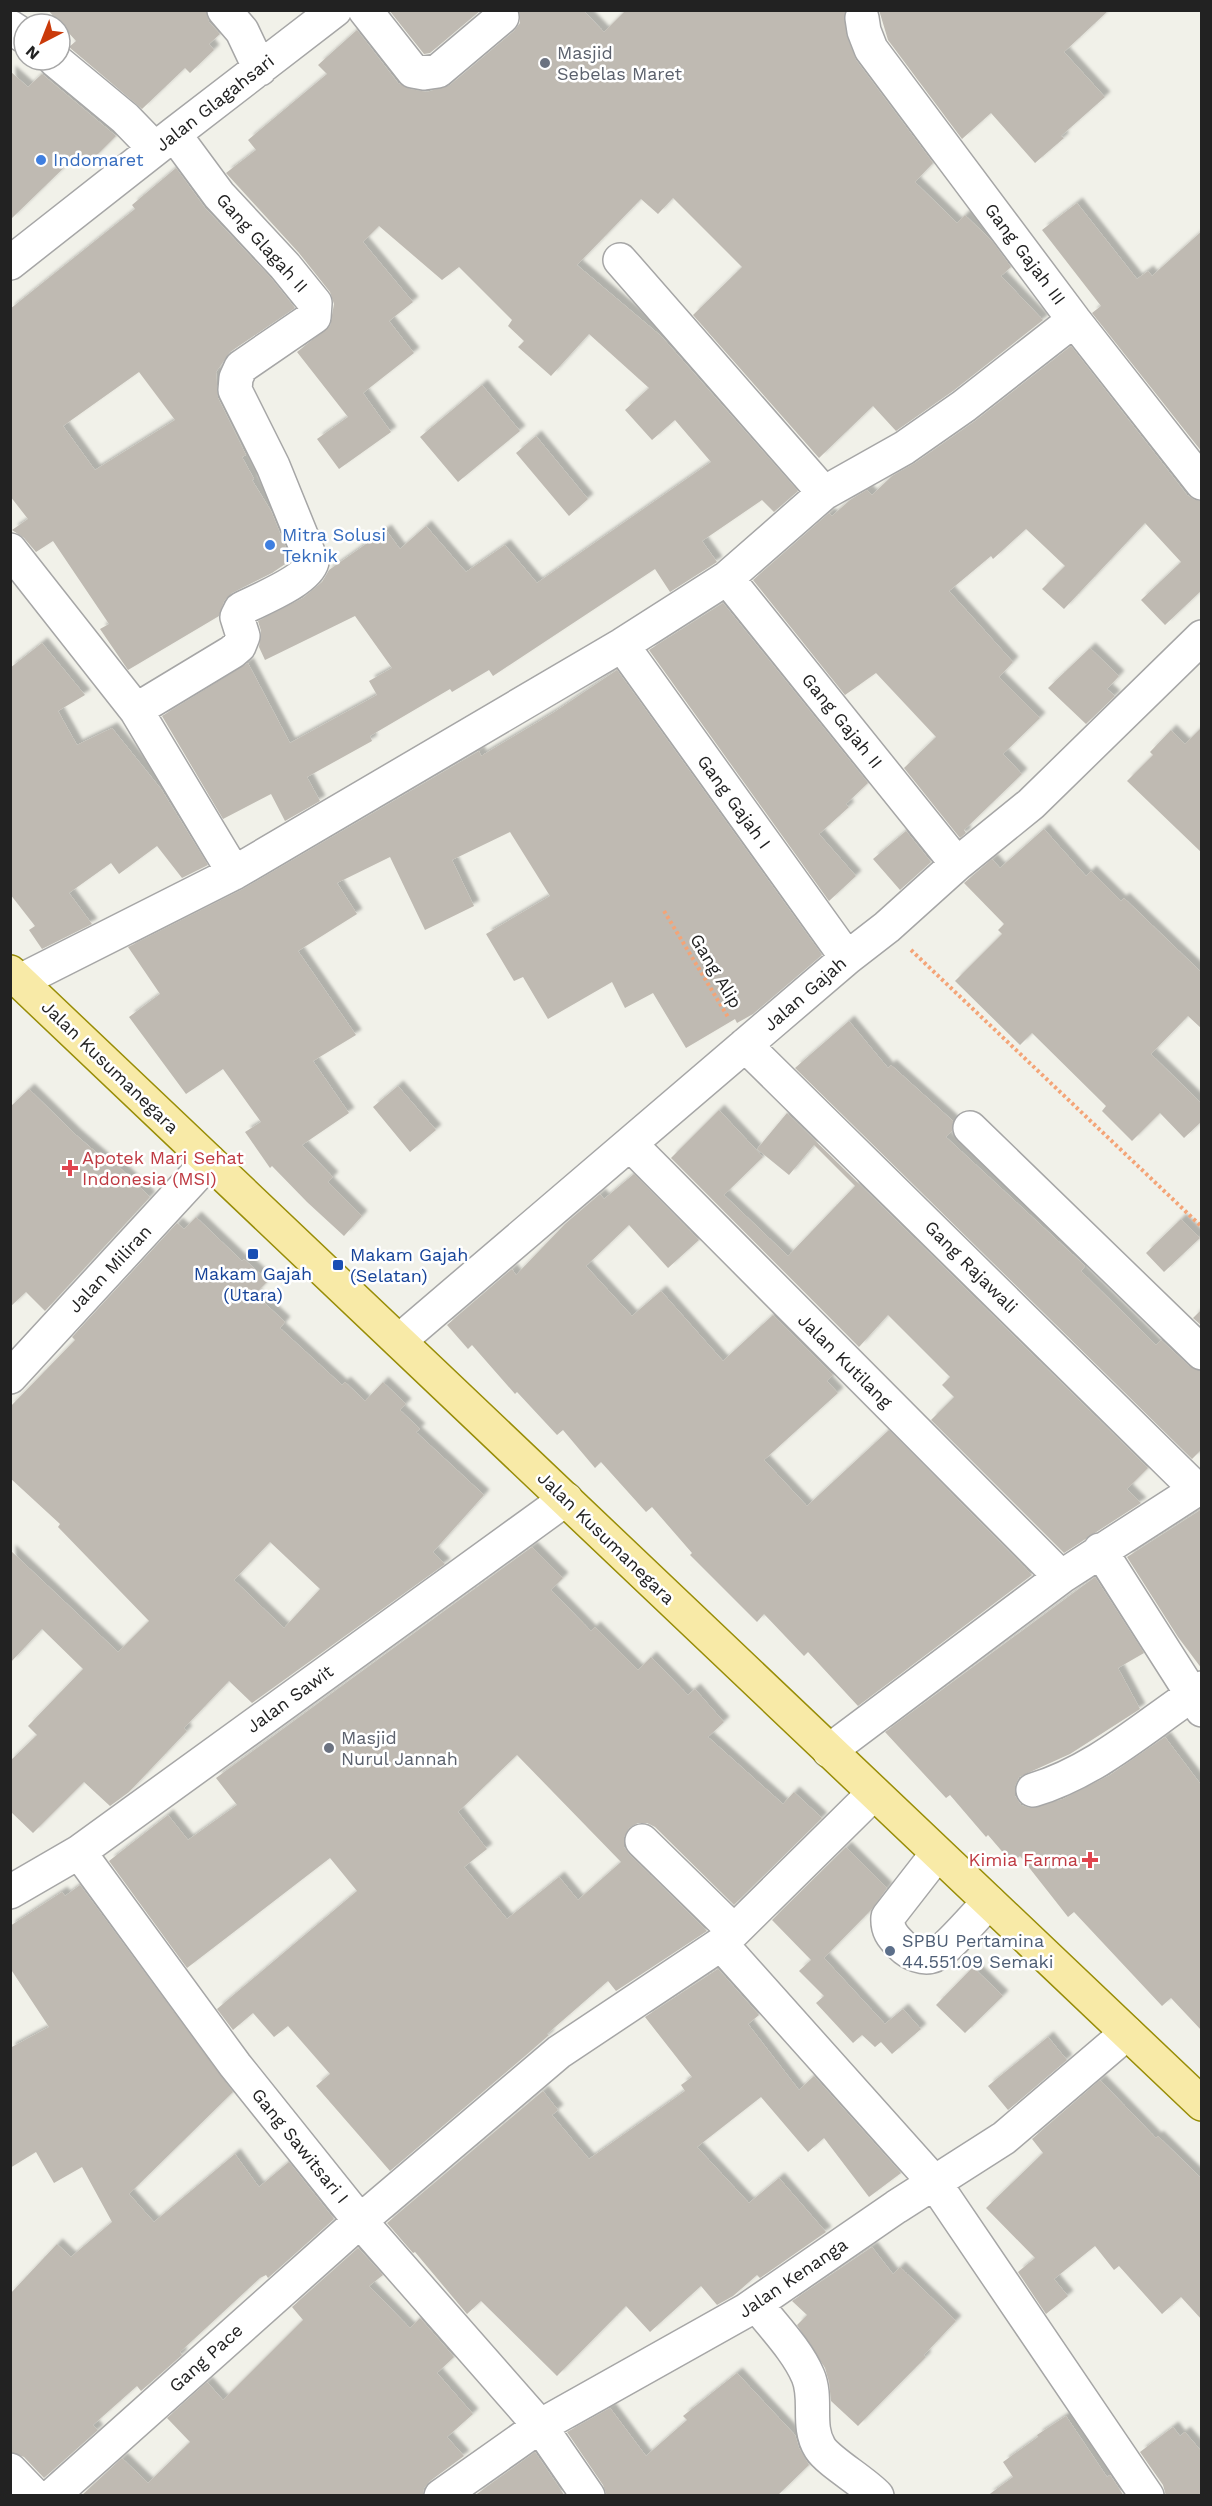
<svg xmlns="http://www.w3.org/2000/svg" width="1212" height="2506" viewBox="0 0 1212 2506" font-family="'Work Sans',sans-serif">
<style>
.building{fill:#bfbab2;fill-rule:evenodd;filter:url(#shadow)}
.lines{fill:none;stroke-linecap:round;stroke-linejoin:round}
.minor-casing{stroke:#a6a6a6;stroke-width:36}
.major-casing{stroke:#988d07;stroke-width:36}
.path{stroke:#f4a477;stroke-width:4;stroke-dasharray:3 3;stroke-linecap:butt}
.minor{stroke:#fff;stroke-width:33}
.major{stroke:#f8eaa7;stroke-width:33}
.worship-dot{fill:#6b7280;stroke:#fff;stroke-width:2}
.shop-dot{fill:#3f7fe0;stroke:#fff;stroke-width:2}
.health-dot{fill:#e0444e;stroke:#fff;stroke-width:2}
.transit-dot{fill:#1a4fb4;stroke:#fff;stroke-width:2}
.service-dot{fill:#5c6f8a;stroke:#fff;stroke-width:2}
.labels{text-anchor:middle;stroke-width:5;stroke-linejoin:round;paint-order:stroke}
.worship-label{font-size:18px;fill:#5b616d;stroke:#fff;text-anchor:start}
.street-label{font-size:18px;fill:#222;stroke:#fff}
.shop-label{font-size:18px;fill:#366cbe;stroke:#fff;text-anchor:start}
.health-label{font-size:18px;fill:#be3a42;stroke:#fff;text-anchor:start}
.transit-label{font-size:18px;fill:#164399;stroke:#fff;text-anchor:start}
.service-label{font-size:18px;fill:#4e5e75;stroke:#fff;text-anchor:start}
</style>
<defs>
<filter id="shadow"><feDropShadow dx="5.5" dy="-5.5" stdDeviation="1.5" flood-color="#0004"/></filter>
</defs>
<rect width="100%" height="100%" fill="#f1f1e9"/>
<path class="building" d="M 48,10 L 206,10 L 209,22 L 220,34 L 209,44 L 214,50 L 190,73 L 185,68 L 142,109 L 69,47 L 76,41 Z
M 389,10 L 481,10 L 430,53 L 424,54 Z
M 519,10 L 583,10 L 604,32 L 626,10 L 845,10 L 846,34 L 856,60 L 933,163 L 915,182 L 957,223 L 965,215 L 992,241 L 1011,267 L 1001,276 L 1043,320 L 953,391 L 896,431 L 873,406 L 819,458 L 693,315 L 742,267 L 673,198 L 658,214 L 641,199 L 577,265 L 661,336 L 798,491 L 774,512 L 762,500 L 702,541 L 717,562 L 670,592 L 655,569 L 493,676 L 489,670 L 452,692 L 450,689 L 370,736 L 372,741 L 307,777 L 320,801 L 285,821 L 271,794 L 223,819 L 162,716 L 248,663 L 290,743 L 377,695 L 369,681 L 392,668 L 355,616 L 265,660 L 259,647 L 261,631 L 258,621 L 303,598 L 322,582 L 329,570 L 386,530 L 400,549 L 426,526 L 466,572 L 505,545 L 537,583 L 711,462 L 675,420 L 652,440 L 625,410 L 649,388 L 589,334 L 551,376 L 518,347 L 524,341 L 508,326 L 512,320 L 459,267 L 442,280 L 379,226 L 363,242 L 413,302 L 389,321 L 414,353 L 363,393 L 391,432 L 339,469 L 317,439 L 348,417 L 297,352 L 330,326 L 334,304 L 330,292 L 299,253 L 226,173 L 256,150 L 248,140 L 327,74 L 318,65 L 357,30 L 398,83 L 410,89 L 427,92 L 450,85 L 514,31 L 520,23 Z
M 879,10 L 1109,10 L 1064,52 L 1105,97 L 1061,136 L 1064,138 L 1035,163 L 991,113 L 962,139 L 888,40 Z
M 10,71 L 28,87 L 42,74 L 116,136 L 87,165 L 77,155 L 10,220 Z
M 176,168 L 205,208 L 271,278 L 295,308 L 230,352 L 216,372 L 218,398 L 246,455 L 242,457 L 254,479 L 252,480 L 271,511 L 291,560 L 272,573 L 232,593 L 224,601 L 219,616 L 128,670 L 100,629 L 109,624 L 53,541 L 36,552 L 24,538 L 12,530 L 28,519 L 10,496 L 10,309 L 135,209 L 132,205 ZM 139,372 L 175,420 L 95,470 L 63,426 Z
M 1077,203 L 1137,279 L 1148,271 L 1152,276 L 1202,231 L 1202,452 L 1092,313 L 1101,306 L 1042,230 Z
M 1071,346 L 1187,495 L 1195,500 L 1202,501 L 1202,590 L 1165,625 L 1141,600 L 1181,562 L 1145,523 L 1064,609 L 1042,589 L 1065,566 L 1026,529 L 993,559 L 991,556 L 949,591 L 1013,662 L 999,677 L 1040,718 L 1003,754 L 1022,774 L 964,830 L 966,833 L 960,838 L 904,768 L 936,737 L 876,673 L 845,695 L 753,580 L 829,513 L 832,516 L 850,500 L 867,490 L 872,495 L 892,476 L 915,463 L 975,421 Z
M 482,385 L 520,431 L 458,482 L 420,437 Z
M 536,436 L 588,499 L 569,516 L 516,453 Z
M 723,603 L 868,783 L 846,804 L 849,807 L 819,834 L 856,876 L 829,901 L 649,650 Z
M 42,643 L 85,695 L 58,711 L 77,745 L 112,728 L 161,789 L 208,865 L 182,878 L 157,846 L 119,874 L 111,863 L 69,893 L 92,924 L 42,949 L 29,930 L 35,926 L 10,894 L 10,668 Z
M 1090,648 L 1119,676 L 1107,689 L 1115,696 L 1086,724 L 1048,688 Z
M 617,670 L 822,955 L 753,1014 L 737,1023 L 735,1019 L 686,1048 L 653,993 L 625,1008 L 612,982 L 548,1019 L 523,977 L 514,981 L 486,934 L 550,896 L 510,832 L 452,860 L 474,906 L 425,930 L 390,857 L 337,883 L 357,914 L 298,951 L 356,1035 L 313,1061 L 349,1113 L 302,1145 L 333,1177 L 328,1182 L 362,1216 L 344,1236 L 307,1202 L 272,1166 L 270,1168 L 245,1132 L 261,1122 L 223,1069 L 186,1094 L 129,1017 L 160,994 L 128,947 L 243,889 L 479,751 L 481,756 L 553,713 Z
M 1202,727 L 1202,853 L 1127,781 L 1153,755 L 1150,752 L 1171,730 L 1185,744 Z
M 1044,829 L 1086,876 L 1091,871 L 1121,901 L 1124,898 L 1202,973 L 1202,1029 L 1188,1016 L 1151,1054 L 1202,1104 L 1202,1121 L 1184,1138 L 1160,1113 L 1132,1141 L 1102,1111 L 1106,1106 L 1032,1033 L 1020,1045 L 955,981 L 1002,934 L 998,930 L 1004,924 L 964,883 L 992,859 L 1000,868 Z
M 906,831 L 931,862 L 900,890 L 873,859 Z
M 849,1021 L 888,1068 L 891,1065 L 953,1121 L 952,1131 L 946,1137 L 1085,1266 L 1081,1271 L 1156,1345 L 1161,1340 L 1189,1366 L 1202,1371 L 1202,1449 L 1192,1459 L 795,1068 Z
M 398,1086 L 436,1130 L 410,1152 L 373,1107 Z
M 29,1089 L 76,1135 L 112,1166 L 115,1163 L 150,1197 L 45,1311 L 26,1292 L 10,1307 L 10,1107 Z
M 719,1110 L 763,1157 L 724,1195 L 788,1256 L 855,1186 L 814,1145 L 789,1175 L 757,1149 L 787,1113 L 1148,1468 L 1127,1489 L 1141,1503 L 1064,1553 L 931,1420 L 954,1397 L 942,1385 L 950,1377 L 888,1315 L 859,1347 L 671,1158 Z
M 634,1174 L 699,1240 L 668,1268 L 629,1225 L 586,1266 L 632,1316 L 661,1291 L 723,1361 L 773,1315 L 833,1375 L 827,1381 L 838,1393 L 764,1460 L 807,1506 L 889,1430 L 1032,1575 L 858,1706 L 808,1652 L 804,1656 L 764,1614 L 757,1622 L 690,1555 L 692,1553 L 652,1507 L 646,1512 L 601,1462 L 595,1468 L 563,1430 L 557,1435 L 517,1392 L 515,1394 L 472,1345 L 468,1349 L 447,1325 L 512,1269 L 516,1275 L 565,1224 L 600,1194 L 604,1199 Z
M 196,1217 L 242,1261 L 244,1259 L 268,1281 L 255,1294 L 285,1322 L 280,1328 L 342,1385 L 345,1382 L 365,1401 L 383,1382 L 406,1404 L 400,1410 L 420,1429 L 416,1432 L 484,1495 L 433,1552 L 445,1564 L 252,1703 L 229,1681 L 184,1728 L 187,1731 L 129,1792 L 110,1806 L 84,1782 L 33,1833 L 10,1811 L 10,1761 L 37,1735 L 28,1726 L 83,1669 L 42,1629 L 10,1663 L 10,1550 L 118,1652 L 149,1621 L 58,1527 L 60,1524 L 10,1478 L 10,1407 L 75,1340 L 72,1337 L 177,1223 L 184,1229 ZM 270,1542 L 320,1589 L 284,1628 L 234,1580 Z
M 1181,1219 L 1200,1238 L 1164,1272 L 1146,1253 Z
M 1202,1309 L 1202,1326 L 1193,1318 Z
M 1202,1509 L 1202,1669 L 1178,1637 L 1127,1557 Z
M 532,1547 L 563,1578 L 551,1590 L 591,1631 L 595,1627 L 638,1670 L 651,1657 L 688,1695 L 695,1689 L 724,1722 L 708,1737 L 783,1804 L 794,1792 L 822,1818 L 734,1905 L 655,1827 L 647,1823 L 638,1823 L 629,1828 L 624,1837 L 624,1847 L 629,1854 L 707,1931 L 616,1991 L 608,1981 L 547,2034 L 549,2035 L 525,2056 L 390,2171 L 316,2086 L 330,2074 L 288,2026 L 274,2037 L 253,2013 L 233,2030 L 217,2009 L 357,1891 L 330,1858 L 187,1968 L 109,1861 L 168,1815 L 188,1840 L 237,1805 L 216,1778 ZM 517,1755 L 621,1862 L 578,1900 L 559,1877 L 507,1919 L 464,1867 L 487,1849 L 458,1812 Z
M 1095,1577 L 1144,1653 L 1118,1668 L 1140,1709 L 1070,1754 L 1019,1777 L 1015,1786 L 1015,1796 L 1021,1805 L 1030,1808 L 1063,1799 L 1110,1775 L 1165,1737 L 1202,1786 L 1202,2031 L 1171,1998 L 1162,2006 L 1074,1912 L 1068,1917 L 1020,1856 L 1012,1863 L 988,1835 L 986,1837 L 950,1795 L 946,1798 L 885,1732 Z
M 846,1847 L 887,1888 L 872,1909 L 824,1958 L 885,2024 L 903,2009 L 921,2029 L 892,2054 L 881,2042 L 875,2047 L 862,2035 L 853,2043 L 816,2003 L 824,1996 L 799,1971 L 811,1960 L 772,1920 Z
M 80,1885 L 233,2092 L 129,2194 L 154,2222 L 235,2154 L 259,2187 L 289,2162 L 334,2219 L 268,2278 L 266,2275 L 260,2278 L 180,2352 L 182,2355 L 141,2391 L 137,2386 L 93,2425 L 98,2430 L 44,2478 L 24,2457 L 10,2452 L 10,2294 L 57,2244 L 71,2257 L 112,2222 L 82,2167 L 54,2183 L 36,2152 L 10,2168 L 10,2048 L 49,2027 L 10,1968 L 10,1926 L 62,1892 L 65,1896 Z
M 973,1967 L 1003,1996 L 965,2033 L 936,2005 Z
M 718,1969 L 759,2015 L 748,2024 L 799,2090 L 814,2076 L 901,2173 L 869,2197 L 824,2138 L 808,2152 L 761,2097 L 697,2147 L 749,2203 L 779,2178 L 826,2232 L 760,2278 L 757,2275 L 733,2296 L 717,2305 L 701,2286 L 650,2332 L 626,2306 L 557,2376 L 481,2301 L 467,2314 L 415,2252 L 413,2253 L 387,2223 L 543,2091 L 558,2110 L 552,2115 L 589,2159 L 685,2091 L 681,2085 L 692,2077 L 645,2017 Z
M 1048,2037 L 1067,2060 L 1008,2110 L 988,2086 Z
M 1100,2080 L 1156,2138 L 1158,2136 L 1202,2179 L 1202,2320 L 1181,2297 L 1162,2314 L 1119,2266 L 1114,2270 L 1095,2246 L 1054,2279 L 1068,2296 L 1046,2314 L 1018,2272 L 1035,2258 L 986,2208 L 1043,2153 L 1032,2139 Z
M 872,2247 L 893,2274 L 900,2267 L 956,2321 L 924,2355 L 926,2357 L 858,2426 L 831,2401 L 829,2382 L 825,2368 L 797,2325 L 807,2315 L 792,2301 Z
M 358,2248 L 383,2275 L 369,2286 L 410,2328 L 420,2318 L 454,2357 L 437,2373 L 473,2414 L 447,2437 L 464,2456 L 430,2481 L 424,2488 L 423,2496 L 81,2496 L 122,2458 L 148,2483 L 190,2442 L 167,2418 L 207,2382 L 223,2400 L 303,2320 L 292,2307 Z
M 737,2373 L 795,2435 L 799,2448 L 809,2465 L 777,2496 L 607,2496 L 603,2485 L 567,2432 L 610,2408 L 646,2456 L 687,2420 L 683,2416 Z
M 1066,2416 L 1107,2477 L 1110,2475 L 1124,2496 L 987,2496 L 1013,2477 L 1003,2462 L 1038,2437 L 1037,2435 Z
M 1173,2427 L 1180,2436 L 1185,2432 L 1202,2452 L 1202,2496 L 1166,2496 L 1163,2485 L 1140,2452 Z
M 535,2452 L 565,2496 L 474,2496 Z"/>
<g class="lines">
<defs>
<path id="minor" d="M 224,10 L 242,31 L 260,69
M 365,10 L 413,71 L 424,73 L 438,71 L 502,17
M 862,18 L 864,31 L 871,49 L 1074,320 L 1202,483
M 10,27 L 24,36
M 55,60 L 125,118 L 155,149
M 620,260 L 824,493
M 10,263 L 174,134 L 335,10
M 10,550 L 136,710 L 234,873
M 727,578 L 957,864
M 622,645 L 847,958
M 136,710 L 232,652 L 239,646 L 243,636 L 237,617 L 241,609 C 258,600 307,581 312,562 L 273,466 L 235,390 L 236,378 L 241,367 L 314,317 L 315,303 L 285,266 L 219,195 L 174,134
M 20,981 L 234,873 L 622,645 L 727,578 L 824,493 L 904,448 L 964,406 L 1074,320
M 745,1045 L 1196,1489
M 970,1128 L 1202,1353
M 630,1144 L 1061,1577
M 399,1341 L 847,958 L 887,927 L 957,864 L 1031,804 L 1202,637
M 10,1377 L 209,1161
M 1100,1550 L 1202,1710
M 829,1751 L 1061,1577 L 1202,1486
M 1033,1790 C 1097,1771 1147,1724 1202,1688
M 642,1841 L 734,1931
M 79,1852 L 235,2065 L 360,2221 L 540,2426 L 588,2496
M 937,1854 L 888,1917 C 887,1930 892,1936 901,1945 C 910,1954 924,1960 935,1955 C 947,1950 978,1913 989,1902
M 10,1892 L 79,1852 L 566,1499
M 721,1944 L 934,2182 L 1147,2496
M 756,2304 C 773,2326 797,2350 808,2376 C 818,2399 806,2426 820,2448 C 829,2462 863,2481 877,2496
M 10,2470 L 35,2496
M 52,2496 L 360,2221 L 559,2052 L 721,1944 L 874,1793
M 441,2496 L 540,2426 L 745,2311 L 896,2207 L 1004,2138 L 1127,2033"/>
<path id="major" d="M 10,972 L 1202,2104"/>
</defs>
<use href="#minor" class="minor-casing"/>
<use href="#major" class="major-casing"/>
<path class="path" d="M 664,911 L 728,1017
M 911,950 L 1202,1227"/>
<use href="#minor" class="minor"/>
<use href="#major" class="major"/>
</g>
<g class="worship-dot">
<circle cx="545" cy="63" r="6"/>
<circle cx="329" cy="1748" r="6"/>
</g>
<g class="shop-dot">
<circle cx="41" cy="160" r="6"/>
<circle cx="270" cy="545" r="6"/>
</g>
<g class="health-dot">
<path d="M67 1159h6v6h6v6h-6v6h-6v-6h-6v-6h6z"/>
<path d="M1087 1851h6v6h6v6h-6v6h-6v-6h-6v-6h6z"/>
</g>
<g class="transit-dot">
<rect x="247" y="1248" width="12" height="12" rx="3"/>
<rect x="332" y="1259" width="12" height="12" rx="3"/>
</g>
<circle class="service-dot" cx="890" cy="1951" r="6"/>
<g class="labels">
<g class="worship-label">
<text x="557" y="59">Masjid<tspan x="557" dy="21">Sebelas Maret</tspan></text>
<text x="341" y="1744">Masjid<tspan x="341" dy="21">Nurul Jannah</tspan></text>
</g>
<g class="street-label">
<text transform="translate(215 103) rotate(-38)" y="6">Jalan Glagahsari</text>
<text transform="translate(262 243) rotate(48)" y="6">Gang Glagah II</text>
<text transform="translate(1025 254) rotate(53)" y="6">Gang Gajah III</text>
<text transform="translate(842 721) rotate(51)" y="6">Gang Gajah II</text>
<text transform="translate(734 802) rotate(54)" y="6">Gang Gajah I</text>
<text transform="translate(716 971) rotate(59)" y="6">Gang Alip</text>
<text transform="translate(805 994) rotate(-41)" y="6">Jalan Gajah</text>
<text transform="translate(110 1067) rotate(44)" y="6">Jalan Kusumanegara</text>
<text transform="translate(971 1267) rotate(45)" y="6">Gang Rajawali</text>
<text transform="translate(110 1269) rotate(-47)" y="6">Jalan Miliran</text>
<text transform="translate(845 1361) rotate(45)" y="6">Jalan Kutilang</text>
<text transform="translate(606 1538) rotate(44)" y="6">Jalan Kusumanegara</text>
<text transform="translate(290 1699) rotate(-36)" y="6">Jalan Sawit</text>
<text transform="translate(300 2146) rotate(51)" y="6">Gang Sawitsari I</text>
<text transform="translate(793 2278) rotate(-34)" y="6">Jalan Kenanga</text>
<text transform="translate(206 2358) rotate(-42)" y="6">Gang Pace</text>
</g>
<g class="shop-label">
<text x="53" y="166">Indomaret</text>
<text x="282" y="541">Mitra Solusi<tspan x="282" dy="21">Teknik</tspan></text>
</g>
<g class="health-label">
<text x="82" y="1164">Apotek Mari Sehat<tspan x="82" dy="21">Indonesia (MSI)</tspan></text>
<text x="1078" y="1866" text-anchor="end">Kimia Farma</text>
</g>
<g class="transit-label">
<text x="350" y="1261">Makam Gajah<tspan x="350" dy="21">(Selatan)</tspan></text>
<text x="253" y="1280" text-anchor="middle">Makam Gajah<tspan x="253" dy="21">(Utara)</tspan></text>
</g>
<g class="service-label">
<text x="902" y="1947">SPBU Pertamina<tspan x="902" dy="21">44.551.09 Semaki</tspan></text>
</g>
</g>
<rect width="1212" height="2506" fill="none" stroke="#222222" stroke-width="24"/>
<g transform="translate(42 42) rotate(222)"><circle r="28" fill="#ffffff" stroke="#a7a7a7" stroke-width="1.5"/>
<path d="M0-4.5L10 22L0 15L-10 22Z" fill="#ca3a0a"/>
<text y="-9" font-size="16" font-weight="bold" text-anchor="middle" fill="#222222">N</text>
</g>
</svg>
